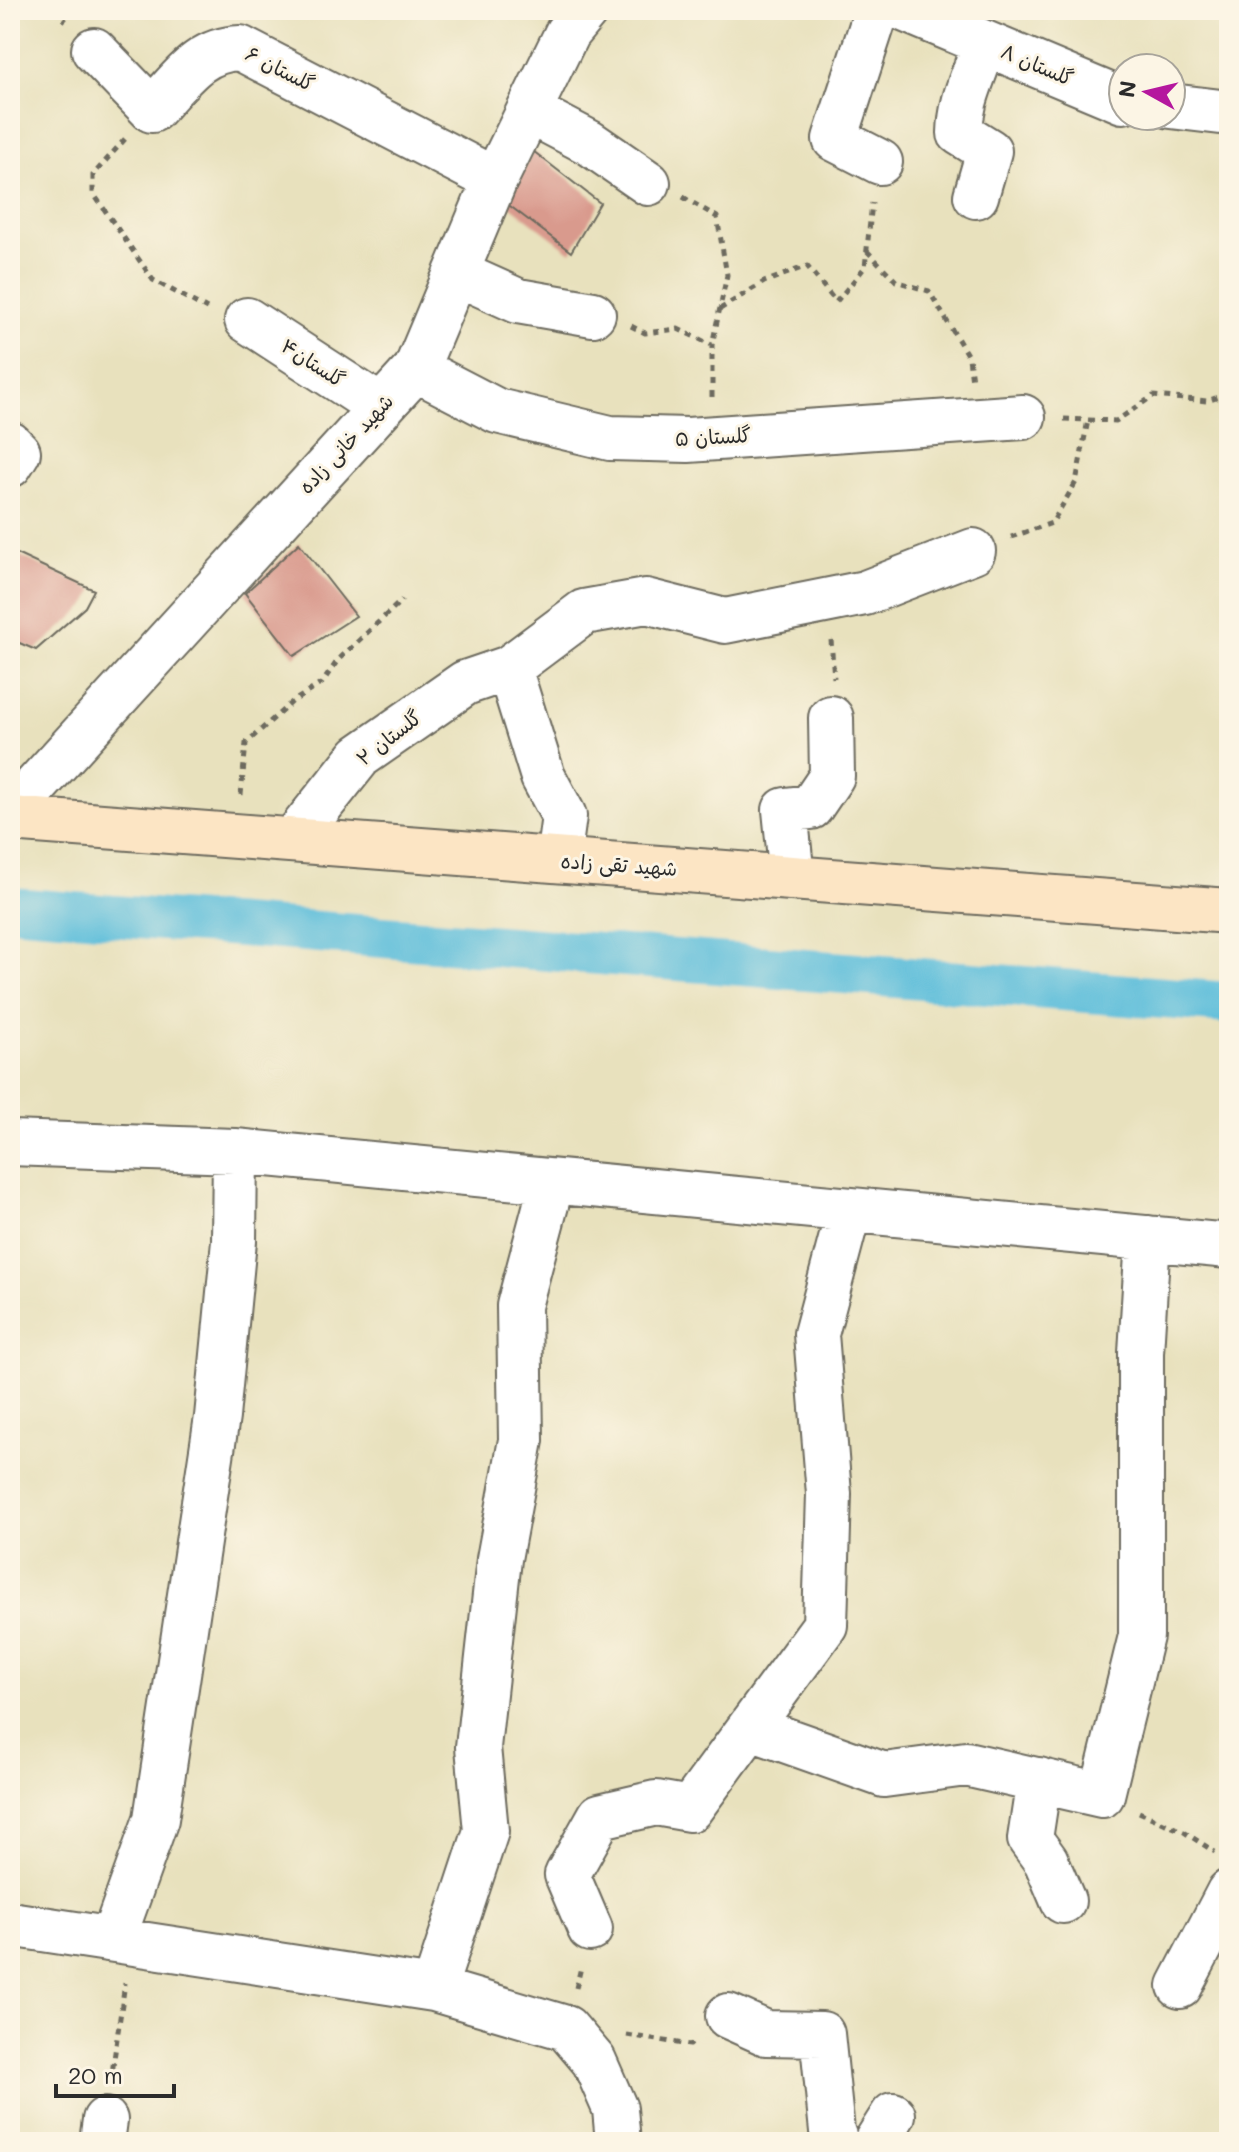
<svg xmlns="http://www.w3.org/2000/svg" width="1239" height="2152" viewBox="0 0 1239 2152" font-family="Mali,'Playpen Sans Arabic',sans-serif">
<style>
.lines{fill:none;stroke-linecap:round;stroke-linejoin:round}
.canal{stroke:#5cbdda;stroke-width:42}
.building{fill:#d99a8d}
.minor-casing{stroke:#6d6b5e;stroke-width:48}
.secondary-casing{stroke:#6d6b5e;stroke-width:48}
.path{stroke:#6d6b5e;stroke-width:5;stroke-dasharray:6 6;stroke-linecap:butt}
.minor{stroke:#fff;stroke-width:44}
.secondary{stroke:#fce5c4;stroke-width:44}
.labels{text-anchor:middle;stroke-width:6;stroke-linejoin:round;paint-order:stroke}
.street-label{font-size:20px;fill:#2b2b2b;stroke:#fcf5e5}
</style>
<rect width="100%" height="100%" fill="#fcf5e5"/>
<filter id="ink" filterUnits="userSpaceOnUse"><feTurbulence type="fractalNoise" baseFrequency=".0125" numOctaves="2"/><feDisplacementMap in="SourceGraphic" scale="16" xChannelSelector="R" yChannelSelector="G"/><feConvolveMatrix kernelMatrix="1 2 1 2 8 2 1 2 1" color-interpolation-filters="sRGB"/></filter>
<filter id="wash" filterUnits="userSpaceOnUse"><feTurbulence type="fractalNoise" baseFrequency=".006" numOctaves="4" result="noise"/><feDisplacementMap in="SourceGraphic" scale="32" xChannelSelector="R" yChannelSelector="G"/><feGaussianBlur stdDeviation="1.8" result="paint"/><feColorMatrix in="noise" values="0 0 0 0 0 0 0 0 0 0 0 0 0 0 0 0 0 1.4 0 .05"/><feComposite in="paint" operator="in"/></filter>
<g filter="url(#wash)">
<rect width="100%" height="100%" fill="#e8e1bd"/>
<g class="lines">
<path class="canal" d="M 10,908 L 1229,1003"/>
</g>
<g id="blocks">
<path class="building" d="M 533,151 L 600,203 L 571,252 L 506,203 Z
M 299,543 L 356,616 L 294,656 L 245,593 Z
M 10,551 L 94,590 L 85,607 L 36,650 L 10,639 Z"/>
</g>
</g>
<g filter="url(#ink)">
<use href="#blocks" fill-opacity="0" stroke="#6d6b5e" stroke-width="2"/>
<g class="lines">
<defs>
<path id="minor" d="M 877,10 L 835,139 L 880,162
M 906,10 L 1123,101
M 94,50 L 152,110 C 180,81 198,49 240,48 L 495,180
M 1171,106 L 1229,113
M 529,111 L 590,143 L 648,183
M 976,196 L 989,151 L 960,133 C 961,96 975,77 984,43
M 456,273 L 518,301 L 593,314
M 247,320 L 379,406
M 416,369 L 497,411 L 610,438 L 688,440 L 1023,417
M 10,444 L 18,452 L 10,465
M 509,668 L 543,777 L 564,816 L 558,860
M 10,814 L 416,369 L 495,180 L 567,33 L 586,10
M 293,840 L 360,756 L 465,683 L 509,668 L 584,612 L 646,601 L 725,621 L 865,593 L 973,551
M 792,878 L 785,810 L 811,807 L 832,776 L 831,718
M 10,1143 L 235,1151 L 1229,1246
M 751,1728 L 884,1775 L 966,1764 L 1102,1795 L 1141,1636 L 1141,1353 L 1148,1238
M 1039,1780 L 1030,1839 L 1046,1861 L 1063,1901
M 10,1924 L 434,1989 L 566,2028 L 594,2061 L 615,2109 L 618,2142
M 590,1929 L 567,1875 L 600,1816 L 656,1803 L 690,1809 L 825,1625 L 829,1494 L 816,1334 L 849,1210
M 113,1939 L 156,1819 L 217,1417 L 234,1241 L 235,1151
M 1180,1986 L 1229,1892
M 434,1989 L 486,1831 L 478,1747 L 499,1559 L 521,1440 L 519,1306 L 552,1182
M 728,2016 L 766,2033 L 822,2034 L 832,2131 L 836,2142
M 102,2142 L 105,2120
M 876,2142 L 893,2115"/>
<path id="secondary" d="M 10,819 L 1229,911"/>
</defs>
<use href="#minor" class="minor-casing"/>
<use href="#secondary" class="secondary-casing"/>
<path class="path" d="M 55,10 L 66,21
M 125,139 L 93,175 L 93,193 L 153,280 L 207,309
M 683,197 L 717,217 L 727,275 L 712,345 L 712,397
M 867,251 L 896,281 L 929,291 L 969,358 L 972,381
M 720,309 L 764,282 L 807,266 L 836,302 L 865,267 L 872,203
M 631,326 L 645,333 L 678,329 L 712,345
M 1064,419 L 1116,421 L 1153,396 L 1207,401 L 1227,394 L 1229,348
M 1011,537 L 1052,523 L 1076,482 L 1088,420
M 831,640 L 834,678
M 241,795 L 246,743 L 292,702 L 322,683 L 338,660 L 402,600
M 1139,1812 L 1184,1832 L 1215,1852
M 576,1988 L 581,1967
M 627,2035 L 690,2045 L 695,2041
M 111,2080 L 125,1983"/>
<use href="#minor" class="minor"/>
<use href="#secondary" class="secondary"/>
</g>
</g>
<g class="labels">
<g class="street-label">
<text transform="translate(1037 65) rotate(23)" y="7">گلستان ۸</text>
<text transform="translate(280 69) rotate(27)" y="7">گلستان ۶</text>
<text transform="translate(313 363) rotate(33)" y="7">گلستان۴</text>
<text transform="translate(713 437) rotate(-3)" y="7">گلستان ۵</text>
<text transform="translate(346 444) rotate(-47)" y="7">شهید خانی زاده</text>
<text transform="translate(389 738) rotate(-38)" y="7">گلستان ۲</text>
<text transform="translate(619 865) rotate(4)" y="7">شهید تقی زاده</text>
</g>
</g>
<rect width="1239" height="2152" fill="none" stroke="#fcf5e5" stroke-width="40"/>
<g transform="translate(1147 92) rotate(278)"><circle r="38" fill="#fcf5e5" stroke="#a8a49b" stroke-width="2"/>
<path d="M0-6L14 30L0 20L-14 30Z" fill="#b5179e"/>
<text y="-12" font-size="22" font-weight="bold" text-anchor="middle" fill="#2b2b2b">N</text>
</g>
<path d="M56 2084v12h118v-12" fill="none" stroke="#2b2b2b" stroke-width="4"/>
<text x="68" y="2084" font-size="24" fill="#2b2b2b" stroke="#fcf5e5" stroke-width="6" paint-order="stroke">20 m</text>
</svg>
